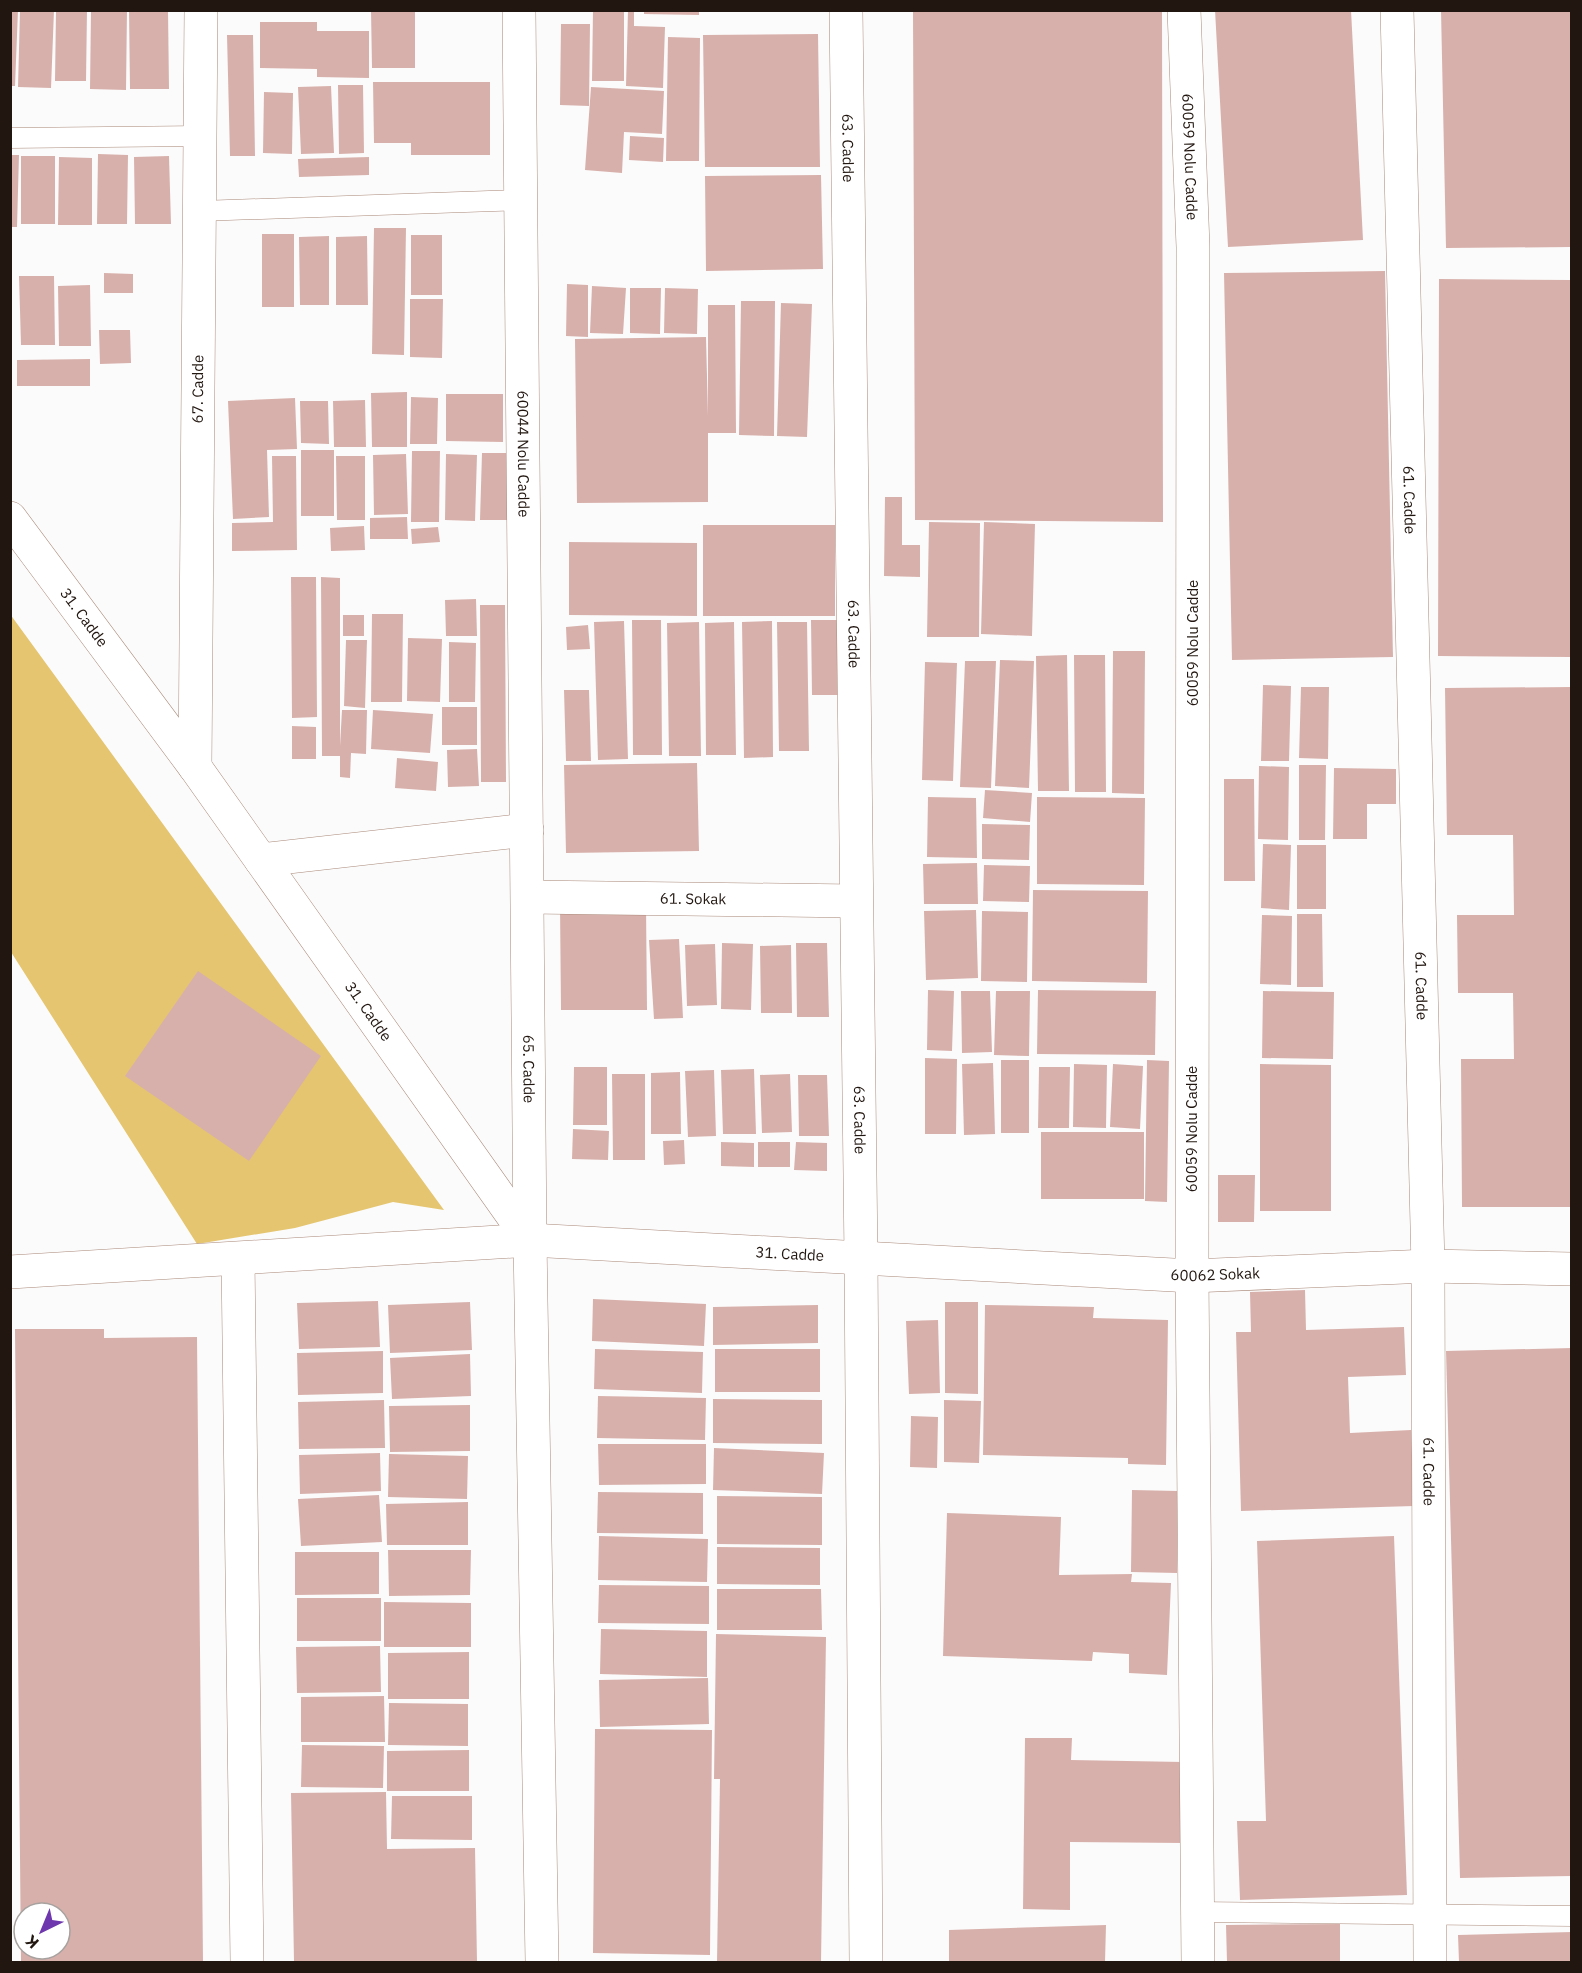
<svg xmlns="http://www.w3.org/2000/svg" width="1582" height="1973" viewBox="0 0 1582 1973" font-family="'IBM Plex Sans',sans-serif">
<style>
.forest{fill:#e5c56f}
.building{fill:#d8b0ab;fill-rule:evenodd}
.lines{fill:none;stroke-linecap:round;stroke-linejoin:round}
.service-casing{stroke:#aa8979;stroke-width:21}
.minor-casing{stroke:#aa8979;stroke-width:34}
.service{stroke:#fff;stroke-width:20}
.minor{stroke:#fff;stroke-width:33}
.labels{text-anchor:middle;stroke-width:4.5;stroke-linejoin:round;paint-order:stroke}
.street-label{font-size:15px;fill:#221610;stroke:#fff}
</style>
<rect width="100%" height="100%" fill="#fbfbfb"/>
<path class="forest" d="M 10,614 L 444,1210 L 393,1202 L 295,1228 L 197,1244 L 11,952 Z"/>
<path class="building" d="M 10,10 L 18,10 L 15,86 L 10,86 Z
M 20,10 L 54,10 L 51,88 L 18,87 Z
M 56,10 L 87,10 L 86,81 L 55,81 Z
M 91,10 L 127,10 L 126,90 L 90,89 Z
M 129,10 L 168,10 L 169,89 L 130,89 Z
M 371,10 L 415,10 L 415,68 L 372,68 Z
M 593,10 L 624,10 L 624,81 L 592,81 Z
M 628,10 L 634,10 L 634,26 L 665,27 L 663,88 L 626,86 Z
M 644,10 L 699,10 L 699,15 L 644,14 Z
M 913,10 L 1162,10 L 1163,522 L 915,520 Z
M 1215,10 L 1351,10 L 1363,240 L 1228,247 Z
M 1441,10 L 1572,10 L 1572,247 L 1446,248 Z
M 260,22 L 317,22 L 317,31 L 369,31 L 369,78 L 317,77 L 317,69 L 260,68 Z
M 561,24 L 590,24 L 589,106 L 560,105 Z
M 818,34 L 820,167 L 705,167 L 703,35 Z
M 227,35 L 253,35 L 255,156 L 230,156 Z
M 668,37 L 700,38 L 699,161 L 666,161 Z
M 373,82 L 490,82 L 490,155 L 411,155 L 411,143 L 374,143 Z
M 338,85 L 363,85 L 364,153 L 339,154 Z
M 331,86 L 334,153 L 301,154 L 298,87 Z
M 591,87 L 664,91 L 662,134 L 624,132 L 622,173 L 585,170 Z
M 264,92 L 293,93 L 292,154 L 263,153 Z
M 630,136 L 664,138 L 663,162 L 629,160 Z
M 98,154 L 128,155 L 127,224 L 97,224 Z
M 10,155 L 19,155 L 17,227 L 10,227 Z
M 21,156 L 55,156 L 55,224 L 21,224 Z
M 169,156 L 171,224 L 135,224 L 134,157 Z
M 59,157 L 92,158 L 92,225 L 58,225 Z
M 369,157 L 369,175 L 299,177 L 298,159 Z
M 821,175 L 823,269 L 706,271 L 705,176 Z
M 374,228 L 406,228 L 404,355 L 372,354 Z
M 262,234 L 294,234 L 294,307 L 262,307 Z
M 411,235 L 442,235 L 442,295 L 411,295 Z
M 329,236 L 329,305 L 300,305 L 299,237 Z
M 367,236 L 368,305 L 336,305 L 336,237 Z
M 1385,271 L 1393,657 L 1232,660 L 1224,273 Z
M 104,273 L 133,274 L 133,293 L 104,293 Z
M 19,276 L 54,276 L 55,345 L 21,345 Z
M 1439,279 L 1572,280 L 1572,657 L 1438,656 Z
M 567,284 L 588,285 L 588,337 L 566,336 Z
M 90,285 L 91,346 L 59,346 L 58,286 Z
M 592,286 L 626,288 L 623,334 L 590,333 Z
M 630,288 L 661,288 L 660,334 L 630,333 Z
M 665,288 L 698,289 L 697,334 L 664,333 Z
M 410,299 L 443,299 L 442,358 L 410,357 Z
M 741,301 L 775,301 L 774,436 L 739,435 Z
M 781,303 L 812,304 L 807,437 L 777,436 Z
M 708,305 L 735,305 L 736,433 L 708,433 L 708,502 L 577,503 L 575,339 L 706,337 L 708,416 Z
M 99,330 L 130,330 L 131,363 L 100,364 Z
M 90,359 L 90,386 L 17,386 L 17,360 Z
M 407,392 L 407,447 L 372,447 L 371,393 Z
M 446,394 L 503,394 L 503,442 L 446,441 Z
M 411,397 L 438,398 L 437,444 L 410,444 Z
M 295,398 L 297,449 L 267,450 L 269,517 L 233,519 L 228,401 Z
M 365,400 L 366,447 L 334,447 L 333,401 Z
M 300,401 L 328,401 L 329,444 L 301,443 Z
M 301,450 L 334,450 L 334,516 L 301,516 Z
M 412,451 L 440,451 L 439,522 L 411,522 Z
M 482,453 L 508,453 L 507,520 L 480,520 Z
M 406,454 L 408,514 L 374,515 L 373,455 Z
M 446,454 L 477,455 L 475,521 L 445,520 Z
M 272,456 L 296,456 L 297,550 L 232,551 L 232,523 L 273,522 Z
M 336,456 L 365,456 L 365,520 L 337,520 Z
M 885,497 L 902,497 L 902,545 L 920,545 L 920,577 L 884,576 Z
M 407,517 L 408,539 L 370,539 L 370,518 Z
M 929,522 L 980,523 L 979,637 L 927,637 Z
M 984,522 L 1035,524 L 1032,636 L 981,634 Z
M 703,525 L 835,525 L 835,616 L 703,616 Z
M 364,526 L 365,550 L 331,551 L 330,528 Z
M 438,527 L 440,542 L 412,544 L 411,529 Z
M 569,542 L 697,543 L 697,616 L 569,615 Z
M 291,577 L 316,577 L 317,717 L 292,718 Z
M 321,577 L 340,578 L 340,746 L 342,710 L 367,710 L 366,754 L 351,753 L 350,778 L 340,777 L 340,756 L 322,756 Z
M 476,599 L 477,636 L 446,636 L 445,600 Z
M 480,605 L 505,605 L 506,782 L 481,782 Z
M 372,614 L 403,614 L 402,702 L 371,702 Z
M 343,615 L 364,615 L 364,636 L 343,636 Z
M 632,620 L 661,620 L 662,755 L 633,755 Z
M 811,620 L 837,620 L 838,695 L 812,695 Z
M 624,621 L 628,759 L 598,760 L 594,622 Z
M 772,621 L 773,757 L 744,758 L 742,622 Z
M 699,622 L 701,756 L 669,756 L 667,623 Z
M 734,622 L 736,755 L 706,755 L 705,623 Z
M 777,622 L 807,622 L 809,751 L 779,751 Z
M 588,625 L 590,649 L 567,650 L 566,627 Z
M 408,638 L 442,639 L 440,702 L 407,701 Z
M 346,640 L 367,640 L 365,708 L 344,706 Z
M 449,642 L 476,643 L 475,702 L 449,702 Z
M 1113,651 L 1145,651 L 1144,794 L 1112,793 Z
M 1067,655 L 1069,791 L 1038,791 L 1036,656 Z
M 1074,655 L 1105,655 L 1106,792 L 1075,792 Z
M 1000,660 L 1034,661 L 1029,788 L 995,786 Z
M 965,661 L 996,661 L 991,788 L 960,787 Z
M 925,662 L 957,663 L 953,781 L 922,780 Z
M 1263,685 L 1291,686 L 1289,761 L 1261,761 Z
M 1301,687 L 1329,687 L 1328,759 L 1299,758 Z
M 1572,687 L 1572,1207 L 1462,1207 L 1461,1059 L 1514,1059 L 1513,993 L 1458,993 L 1457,915 L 1514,915 L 1513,835 L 1447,835 L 1445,688 Z
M 564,690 L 589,690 L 591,761 L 566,761 Z
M 442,707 L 477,707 L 477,745 L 442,745 Z
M 373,710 L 433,714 L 430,753 L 371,749 Z
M 292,726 L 316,727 L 316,759 L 292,759 Z
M 477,749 L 479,786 L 448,787 L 447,750 Z
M 397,758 L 438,762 L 436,791 L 395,788 Z
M 697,763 L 699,851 L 566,853 L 564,765 Z
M 1299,765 L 1326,765 L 1325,840 L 1299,840 Z
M 1259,766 L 1289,767 L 1288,840 L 1258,839 Z
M 1334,768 L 1396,769 L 1396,804 L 1367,804 L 1367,839 L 1333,839 Z
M 1224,779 L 1254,779 L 1255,881 L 1224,881 Z
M 985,790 L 1032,793 L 1030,822 L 983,818 Z
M 928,797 L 976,798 L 977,858 L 927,857 Z
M 1037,797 L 1145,798 L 1144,885 L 1037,884 Z
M 982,824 L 1030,825 L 1029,860 L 982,859 Z
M 1263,844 L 1291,845 L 1289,910 L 1261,908 Z
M 1297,845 L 1326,845 L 1326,909 L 1297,909 Z
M 977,863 L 978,904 L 924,904 L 923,864 Z
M 984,865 L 1030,866 L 1029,902 L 983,901 Z
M 1033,890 L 1148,891 L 1147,983 L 1032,981 Z
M 560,905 L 646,905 L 647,1010 L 561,1010 Z
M 976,910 L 978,978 L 926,980 L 924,911 Z
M 982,911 L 1028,912 L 1027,982 L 981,981 Z
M 1297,914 L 1322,914 L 1323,987 L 1297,987 Z
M 1262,915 L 1292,916 L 1291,985 L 1260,984 Z
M 679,939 L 683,1018 L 654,1019 L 649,940 Z
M 722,943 L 753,944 L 751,1010 L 721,1009 Z
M 796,943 L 827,943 L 829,1017 L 797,1017 Z
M 715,944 L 717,1005 L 687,1006 L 685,945 Z
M 791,945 L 792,1013 L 761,1013 L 760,946 Z
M 198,971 L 321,1056 L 249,1161 L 125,1076 Z
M 928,990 L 954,991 L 952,1051 L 927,1050 Z
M 1038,990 L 1156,991 L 1155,1055 L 1037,1054 Z
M 961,991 L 990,991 L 992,1052 L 962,1053 Z
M 996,991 L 1030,991 L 1029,1056 L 994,1055 Z
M 1263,991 L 1334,992 L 1333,1059 L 1262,1058 Z
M 925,1058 L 957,1059 L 956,1134 L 925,1134 Z
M 1001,1060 L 1029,1060 L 1029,1133 L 1001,1133 Z
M 1147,1060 L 1169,1061 L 1167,1202 L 1145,1201 Z
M 993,1063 L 995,1134 L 964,1135 L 962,1064 Z
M 1074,1064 L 1107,1065 L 1106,1128 L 1073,1127 Z
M 1113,1064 L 1143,1066 L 1140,1129 L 1110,1127 Z
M 1260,1064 L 1331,1065 L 1331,1211 L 1260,1211 Z
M 574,1067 L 607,1067 L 607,1125 L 573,1125 Z
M 1039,1067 L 1070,1067 L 1069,1128 L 1038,1128 Z
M 754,1069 L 756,1134 L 723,1134 L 721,1070 Z
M 714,1070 L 716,1136 L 688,1137 L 685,1071 Z
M 680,1072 L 681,1134 L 651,1134 L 651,1073 Z
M 612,1074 L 645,1074 L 645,1160 L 613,1160 Z
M 790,1074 L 792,1132 L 762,1133 L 760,1075 Z
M 798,1075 L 827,1075 L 829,1136 L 799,1136 Z
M 573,1129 L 609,1131 L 608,1160 L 572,1159 Z
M 1041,1132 L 1144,1132 L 1144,1199 L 1041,1199 Z
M 684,1140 L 685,1164 L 664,1165 L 663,1141 Z
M 721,1142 L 754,1143 L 754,1167 L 721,1166 Z
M 758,1142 L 790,1142 L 790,1167 L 758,1167 Z
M 796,1142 L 827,1143 L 827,1171 L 794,1170 Z
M 1218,1175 L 1255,1175 L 1254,1222 L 1218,1222 Z
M 1305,1290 L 1306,1330 L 1404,1327 L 1406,1375 L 1348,1377 L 1350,1433 L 1411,1430 L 1414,1506 L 1241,1511 L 1236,1332 L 1251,1332 L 1250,1292 Z
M 593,1299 L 706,1304 L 704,1346 L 592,1341 Z
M 378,1301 L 380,1347 L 299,1349 L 297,1303 Z
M 470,1302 L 472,1350 L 390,1353 L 388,1305 Z
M 945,1302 L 978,1302 L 978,1394 L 945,1393 Z
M 818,1305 L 818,1343 L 713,1345 L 713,1307 Z
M 985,1305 L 1094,1307 L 1093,1318 L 1168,1320 L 1166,1465 L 1128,1464 L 1128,1458 L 983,1455 Z
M 938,1320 L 940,1393 L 909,1394 L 906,1321 Z
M 15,1329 L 104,1329 L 104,1338 L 197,1337 L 203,1962 L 21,1962 ZM 24,1913 L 60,1913 L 60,1949 L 24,1949 Z
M 1572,1348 L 1572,1876 L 1460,1878 L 1446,1351 Z
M 595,1349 L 703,1352 L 702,1393 L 594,1389 Z
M 715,1349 L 820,1349 L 820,1392 L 715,1392 Z
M 383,1351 L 383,1393 L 298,1395 L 297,1353 Z
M 470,1354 L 471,1396 L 392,1399 L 390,1358 Z
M 598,1396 L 706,1398 L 705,1440 L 597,1438 Z
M 713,1399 L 822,1400 L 822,1444 L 713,1443 Z
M 384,1400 L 385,1448 L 299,1449 L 298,1402 Z
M 944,1400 L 981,1401 L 979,1463 L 944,1462 Z
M 470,1405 L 470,1451 L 390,1452 L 389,1406 Z
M 911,1416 L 938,1417 L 937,1468 L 910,1467 Z
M 598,1444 L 706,1444 L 706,1484 L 599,1485 Z
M 714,1448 L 824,1453 L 822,1494 L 713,1490 Z
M 380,1453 L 381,1491 L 300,1494 L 299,1455 Z
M 389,1454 L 468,1456 L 467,1499 L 388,1497 Z
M 1132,1490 L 1178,1491 L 1177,1573 L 1131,1572 Z
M 598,1492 L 703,1493 L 703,1534 L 597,1533 Z
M 379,1495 L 382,1542 L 301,1546 L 298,1499 Z
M 717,1496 L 822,1497 L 822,1545 L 717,1544 Z
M 468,1502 L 468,1545 L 387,1545 L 386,1504 Z
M 947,1513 L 1061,1517 L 1059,1575 L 1132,1574 L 1131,1582 L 1171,1583 L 1167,1675 L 1129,1673 L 1129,1654 L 1093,1652 L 1092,1661 L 943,1656 Z
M 599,1536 L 708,1539 L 707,1582 L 598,1580 Z
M 1394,1536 L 1407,1895 L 1240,1900 L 1237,1821 L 1266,1821 L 1257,1541 Z
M 717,1547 L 820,1548 L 820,1585 L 717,1584 Z
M 388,1550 L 471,1550 L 470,1595 L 389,1596 Z
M 295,1552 L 379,1552 L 379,1594 L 295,1595 Z
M 599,1585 L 709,1586 L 709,1624 L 598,1623 Z
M 717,1589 L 821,1589 L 822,1630 L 717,1630 Z
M 297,1598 L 381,1598 L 381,1641 L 297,1641 Z
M 384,1602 L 471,1603 L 471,1647 L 384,1647 Z
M 601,1629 L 707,1631 L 707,1677 L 600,1674 Z
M 716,1634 L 826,1637 L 821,1962 L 717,1962 L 720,1779 L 714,1779 Z
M 380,1646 L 381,1692 L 297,1693 L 296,1647 Z
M 469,1652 L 469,1699 L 388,1699 L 388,1653 Z
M 708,1678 L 709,1724 L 600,1727 L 599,1680 Z
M 384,1696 L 385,1742 L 301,1742 L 301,1697 Z
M 389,1703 L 468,1704 L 468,1746 L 388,1745 Z
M 595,1729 L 712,1730 L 710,1955 L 593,1953 Z
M 1025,1738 L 1072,1738 L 1071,1760 L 1183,1762 L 1183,1843 L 1070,1842 L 1070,1910 L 1023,1909 Z
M 302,1745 L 384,1746 L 383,1788 L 301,1787 Z
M 469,1750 L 469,1791 L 387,1791 L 387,1751 Z
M 386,1792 L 387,1849 L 475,1848 L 477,1962 L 294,1962 L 291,1793 Z
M 392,1796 L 472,1796 L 472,1840 L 391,1839 Z
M 1340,1924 L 1340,1962 L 1227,1962 L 1226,1925 Z
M 1106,1925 L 1105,1962 L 949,1962 L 949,1930 Z
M 1572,1932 L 1572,1962 L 1459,1962 L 1458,1935 Z"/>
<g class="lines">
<defs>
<path id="service" d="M 10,138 L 200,136
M 200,211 L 521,200
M 1197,1912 L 1572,1916"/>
<g id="minor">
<path id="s1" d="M 519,10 L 530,1240 L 542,1962"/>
<path id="s2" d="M 846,10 L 861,1258 L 866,1962"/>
<path id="s3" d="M 1184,10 L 1193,247 L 1192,1276 L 1198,1962"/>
<path id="s4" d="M 1397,10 L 1428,1266 L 1430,1962"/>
<path id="s5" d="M 10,518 L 195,767 L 530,1240 L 1192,1276 L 1428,1266 L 1572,1269"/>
<path id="s6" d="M 195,767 L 201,10"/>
<path d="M 261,860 L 527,830"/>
<path id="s7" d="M 529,897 L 855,901"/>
<path d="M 238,1259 L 247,1962"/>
<path d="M 10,1272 L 530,1240"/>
</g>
</defs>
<use href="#service" class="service-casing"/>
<use href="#minor" class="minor-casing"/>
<use href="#service" class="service"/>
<use href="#minor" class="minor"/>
</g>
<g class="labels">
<g class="street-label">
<text dy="5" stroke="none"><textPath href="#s2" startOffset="138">63. Cadde</textPath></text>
<text dy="5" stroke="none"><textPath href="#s3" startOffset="147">60059 Nolu Cadde</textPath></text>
<text dy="5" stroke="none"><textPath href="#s6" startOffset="378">67. Cadde</textPath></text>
<text dy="5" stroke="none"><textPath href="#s1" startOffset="444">60044 Nolu Cadde</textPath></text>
<text dy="5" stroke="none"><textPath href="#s4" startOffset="490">61. Cadde</textPath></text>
<text dy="5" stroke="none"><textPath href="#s5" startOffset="124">31. Cadde</textPath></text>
<text dy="5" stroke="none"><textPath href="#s2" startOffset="624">63. Cadde</textPath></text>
<text transform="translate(1193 643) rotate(-90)" y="5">60059 Nolu Cadde</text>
<text dy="5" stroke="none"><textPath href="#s7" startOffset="164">61. Sokak</textPath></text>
<text dy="5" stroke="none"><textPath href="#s4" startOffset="976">61. Cadde</textPath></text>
<text dy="5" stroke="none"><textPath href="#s5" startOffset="610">31. Cadde</textPath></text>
<text dy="5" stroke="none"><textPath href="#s1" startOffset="1059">65. Cadde</textPath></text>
<text dy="5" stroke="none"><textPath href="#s2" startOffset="1110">63. Cadde</textPath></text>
<text transform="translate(1192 1129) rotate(-90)" y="5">60059 Nolu Cadde</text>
<text dy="5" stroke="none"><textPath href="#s5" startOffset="1150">31. Cadde</textPath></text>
<text dy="5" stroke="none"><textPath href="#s5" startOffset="1576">60062 Sokak</textPath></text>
<text dy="5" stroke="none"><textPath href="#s4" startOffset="1462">61. Cadde</textPath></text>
</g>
</g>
<rect width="1582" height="1973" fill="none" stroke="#221610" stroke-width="24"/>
<g transform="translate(42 1931) rotate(223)"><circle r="28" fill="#ffffff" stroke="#a7a29f" stroke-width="1.5"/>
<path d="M0-4.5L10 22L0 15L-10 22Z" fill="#6e37ad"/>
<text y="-9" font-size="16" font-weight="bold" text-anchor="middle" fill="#221610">K</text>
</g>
</svg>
